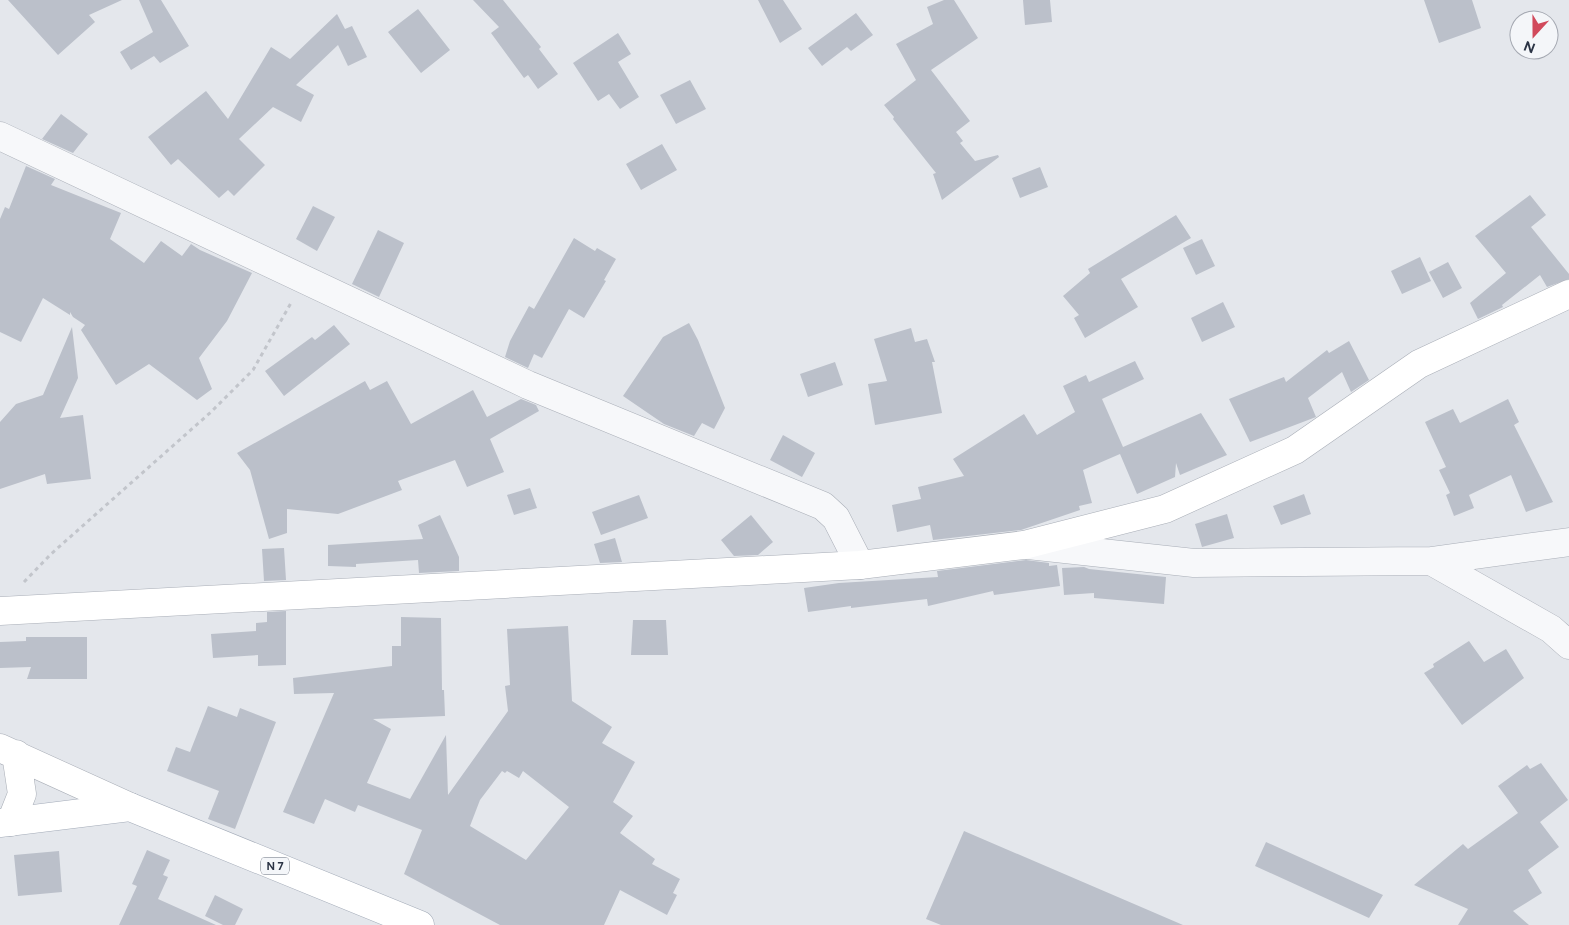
<svg xmlns="http://www.w3.org/2000/svg" width="1569" height="925" viewBox="0 0 1569 925" font-family="Figtree,sans-serif">
<style>
.building{fill:#bbc0ca;fill-rule:evenodd}
.lines{fill:none;stroke-linecap:round;stroke-linejoin:round}
.street-casing{stroke:#a9aeb7;stroke-width:29}
.secondary-casing{stroke:#a9aeb7;stroke-width:29}
.primary-casing{stroke:#a3abb8;stroke-width:29}
.path{stroke:#c2c5cb;stroke-width:3;stroke-dasharray:4 4;stroke-linecap:butt}
.street{stroke:#f7f8fa;stroke-width:28}
.secondary{stroke:#fff;stroke-width:28}
.primary{stroke:#fff;stroke-width:28}
.labels{text-anchor:middle;stroke-width:5;stroke-linejoin:round;paint-order:stroke}
.shield{fill:#f4f6f9;stroke:#676e7b;stroke-width:1}
.shield-label{font-size:11px;font-weight:bold;fill:#2b3445}
</style>
<rect width="100%" height="100%" fill="#e4e7ec"/>
<path class="building" d="M 8,0 L 122,0 L 89,15 L 95,22 L 58,55 Z
M 139,0 L 161,0 L 189,46 L 160,63 L 154,56 L 131,70 L 120,52 L 153,32 Z
M 473,0 L 503,0 L 541,47 L 539,49 L 558,74 L 538,89 L 528,75 L 524,78 L 491,33 L 499,27 Z
M 758,0 L 783,0 L 802,29 L 780,43 Z
M 944,0 L 954,0 L 978,38 L 931,70 L 970,121 L 956,132 L 963,141 L 960,143 L 975,161 L 998,155 L 999,157 L 942,200 L 933,174 L 936,173 L 893,119 L 894,117 L 884,105 L 916,80 L 896,44 L 933,24 L 927,7 Z
M 1023,0 L 1050,0 L 1052,22 L 1025,25 Z
M 1424,0 L 1472,0 L 1481,28 L 1439,43 Z
M 418,9 L 450,50 L 421,73 L 388,32 Z
M 856,13 L 873,35 L 851,51 L 847,47 L 822,66 L 808,48 Z
M 337,14 L 345,29 L 352,26 L 367,57 L 348,66 L 338,45 L 296,85 L 314,95 L 301,122 L 273,107 L 239,139 L 265,165 L 234,196 L 228,190 L 219,198 L 178,159 L 171,165 L 148,137 L 206,91 L 228,119 L 271,47 L 290,59 Z
M 618,33 L 631,54 L 618,62 L 639,97 L 620,109 L 609,94 L 598,101 L 573,63 Z
M 690,80 L 706,109 L 676,124 L 660,95 Z
M 61,114 L 88,134 L 73,153 L 42,139 Z
M 662,144 L 677,170 L 641,190 L 626,164 Z
M 26,166 L 55,179 L 51,185 L 121,213 L 110,239 L 144,263 L 161,241 L 182,256 L 191,244 L 200,250 L 252,273 L 227,321 L 199,358 L 212,389 L 197,400 L 149,364 L 116,385 L 81,330 L 85,325 L 73,317 L 70,312 L 70,315 L 43,298 L 21,342 L 0,332 L 0,219 L 5,207 L 9,209 Z
M 1040,167 L 1048,187 L 1020,198 L 1012,178 Z
M 1530,195 L 1546,215 L 1531,227 L 1569,274 L 1569,279 L 1547,287 L 1540,275 L 1502,305 L 1503,307 L 1478,319 L 1470,303 L 1506,273 L 1475,236 Z
M 313,206 L 335,217 L 317,251 L 296,239 Z
M 1176,215 L 1191,238 L 1121,279 L 1138,307 L 1085,338 L 1074,318 L 1079,315 L 1063,296 L 1090,273 L 1088,269 Z
M 378,230 L 404,243 L 379,297 L 352,284 Z
M 574,238 L 595,251 L 597,248 L 616,259 L 604,280 L 606,281 L 584,318 L 569,309 L 542,358 L 534,354 L 528,368 L 505,357 L 510,341 L 529,306 L 534,309 Z
M 1202,239 L 1215,266 L 1196,275 L 1183,248 Z
M 1420,257 L 1431,281 L 1402,294 L 1391,271 Z
M 1448,262 L 1462,288 L 1443,298 L 1429,272 Z
M 1223,302 L 1235,327 L 1202,342 L 1191,318 Z
M 689,323 L 698,340 L 725,408 L 714,429 L 702,423 L 694,436 L 664,424 L 623,396 L 663,337 Z
M 334,325 L 350,344 L 284,396 L 265,371 L 312,337 L 315,340 Z
M 72,327 L 78,378 L 60,418 L 83,415 L 91,479 L 47,484 L 45,474 L 0,489 L 0,422 L 16,404 L 43,395 Z
M 911,328 L 915,342 L 927,339 L 935,362 L 932,362 L 942,413 L 875,425 L 868,384 L 887,381 L 874,339 Z
M 1349,341 L 1369,380 L 1351,392 L 1342,372 L 1308,398 L 1316,417 L 1250,442 L 1229,399 L 1284,377 L 1286,382 L 1327,350 L 1329,353 Z
M 1135,361 L 1144,379 L 1102,399 L 1123,447 L 1201,413 L 1227,455 L 1180,475 L 1176,463 L 1175,477 L 1137,494 L 1120,454 L 1083,470 L 1092,503 L 1079,506 L 1080,510 L 1021,530 L 933,540 L 930,525 L 897,532 L 892,505 L 921,499 L 918,487 L 964,476 L 953,459 L 1024,414 L 1037,435 L 1075,412 L 1063,386 L 1086,375 L 1089,382 Z
M 835,362 L 843,385 L 808,397 L 800,374 Z
M 365,381 L 370,390 L 387,381 L 411,424 L 473,390 L 487,417 L 521,399 L 536,405 L 539,411 L 490,439 L 504,472 L 467,487 L 455,460 L 398,481 L 402,490 L 338,514 L 287,509 L 287,533 L 269,539 L 250,470 L 237,453 Z
M 1508,399 L 1519,422 L 1514,425 L 1553,502 L 1526,512 L 1511,475 L 1469,495 L 1474,508 L 1454,516 L 1446,495 L 1450,493 L 1439,470 L 1446,467 L 1425,422 L 1453,409 L 1460,423 Z
M 783,435 L 815,453 L 802,477 L 770,460 Z
M 530,488 L 537,508 L 514,515 L 507,495 Z
M 1304,494 L 1311,514 L 1281,525 L 1273,506 Z
M 639,495 L 648,518 L 601,535 L 592,512 Z
M 1227,514 L 1234,538 L 1202,547 L 1195,524 Z
M 440,515 L 459,557 L 459,571 L 419,573 L 418,560 L 356,564 L 356,567 L 328,566 L 328,545 L 423,539 L 418,525 Z
M 751,515 L 773,542 L 758,555 L 734,556 L 721,540 Z
M 615,538 L 622,562 L 600,563 L 594,544 Z
M 284,548 L 286,580 L 264,581 L 262,549 Z
M 1026,560 L 1049,563 L 1049,566 L 1057,565 L 1060,586 L 994,595 L 993,591 L 928,606 L 927,599 L 851,608 L 851,606 L 808,612 L 804,588 L 839,583 L 938,577 L 937,571 Z
M 1084,567 L 1089,569 L 1166,577 L 1164,604 L 1094,598 L 1094,593 L 1064,595 L 1062,568 Z
M 286,611 L 286,665 L 258,666 L 258,655 L 213,658 L 211,634 L 256,631 L 256,623 L 267,622 L 267,612 Z
M 401,617 L 441,618 L 442,690 L 444,690 L 445,716 L 373,719 L 391,729 L 367,783 L 410,799 L 446,735 L 448,795 L 508,711 L 505,686 L 510,685 L 507,629 L 568,626 L 572,701 L 612,727 L 602,743 L 635,762 L 613,802 L 633,816 L 620,833 L 655,859 L 652,864 L 680,879 L 673,893 L 677,895 L 667,915 L 620,890 L 604,925 L 500,925 L 404,874 L 422,830 L 358,805 L 355,812 L 325,799 L 314,824 L 283,812 L 334,693 L 294,694 L 293,678 L 392,666 L 392,646 L 401,646 ZM 502,771 L 505,773 L 507,771 L 519,778 L 523,771 L 569,807 L 526,860 L 470,826 L 480,800 Z
M 633,620 L 666,620 L 668,655 L 631,655 Z
M 26,637 L 87,637 L 87,679 L 27,679 L 31,667 L 0,668 L 0,642 L 26,641 Z
M 1469,641 L 1484,662 L 1506,649 L 1524,678 L 1462,725 L 1424,673 L 1434,667 L 1433,664 Z
M 208,706 L 237,717 L 240,708 L 276,722 L 235,829 L 208,819 L 219,791 L 167,771 L 176,747 L 190,752 Z
M 1541,763 L 1568,800 L 1540,822 L 1559,847 L 1528,870 L 1542,893 L 1513,911 L 1529,925 L 1458,925 L 1468,909 L 1414,885 L 1463,844 L 1468,849 L 1518,813 L 1498,786 L 1527,765 L 1530,769 Z
M 964,831 L 1183,925 L 941,925 L 926,919 Z
M 1266,842 L 1383,895 L 1369,918 L 1255,866 Z
M 147,850 L 170,860 L 163,875 L 168,877 L 158,899 L 216,925 L 119,925 L 137,886 L 132,884 Z
M 59,851 L 62,892 L 18,896 L 14,855 Z
M 215,895 L 243,909 L 235,925 L 223,925 L 205,916 Z"/>
<g class="lines">
<defs>
<path id="street" d="M 0,136 L 528,385 L 823,506 L 836,518 L 860,565
M 1028,545 L 1194,563 L 1431,561 L 1569,542
M 1431,561 L 1551,629 L 1569,645"/>
<path id="secondary" d="M 0,611 L 860,565 L 1024,545 L 1165,509 L 1295,450 L 1419,364 L 1569,294
M 0,748 L 130,807
M 11,822 L 22,794 L 16,754"/>
<path id="primary" d="M 0,823 L 130,807 L 420,925"/>
</defs>
<use href="#street" class="street-casing"/>
<use href="#secondary" class="secondary-casing"/>
<use href="#primary" class="primary-casing"/>
<path class="path" d="M 24,582 L 51,554 L 211,412 L 253,370 L 291,303"/>
<use href="#street" class="street"/>
<use href="#secondary" class="secondary"/>
<use href="#primary" class="primary"/>
</g>
<g class="labels">
<rect class="shield" x="261" y="857.5" width="28" height="17" rx="4"/>
<g class="shield-label">
<text x="275" y="870">N 7</text>
</g>
</g>
<g transform="translate(1534 35) rotate(201)"><circle r="24" fill="#f4f6f9" stroke="#a4a8b1"/>
<path d="M0-4L9 19L0 12L-9 19Z" fill="#d1495b"/>
<text y="-8" font-size="14" font-weight="bold" text-anchor="middle" fill="#2b3445">N</text>
</g>
</svg>
